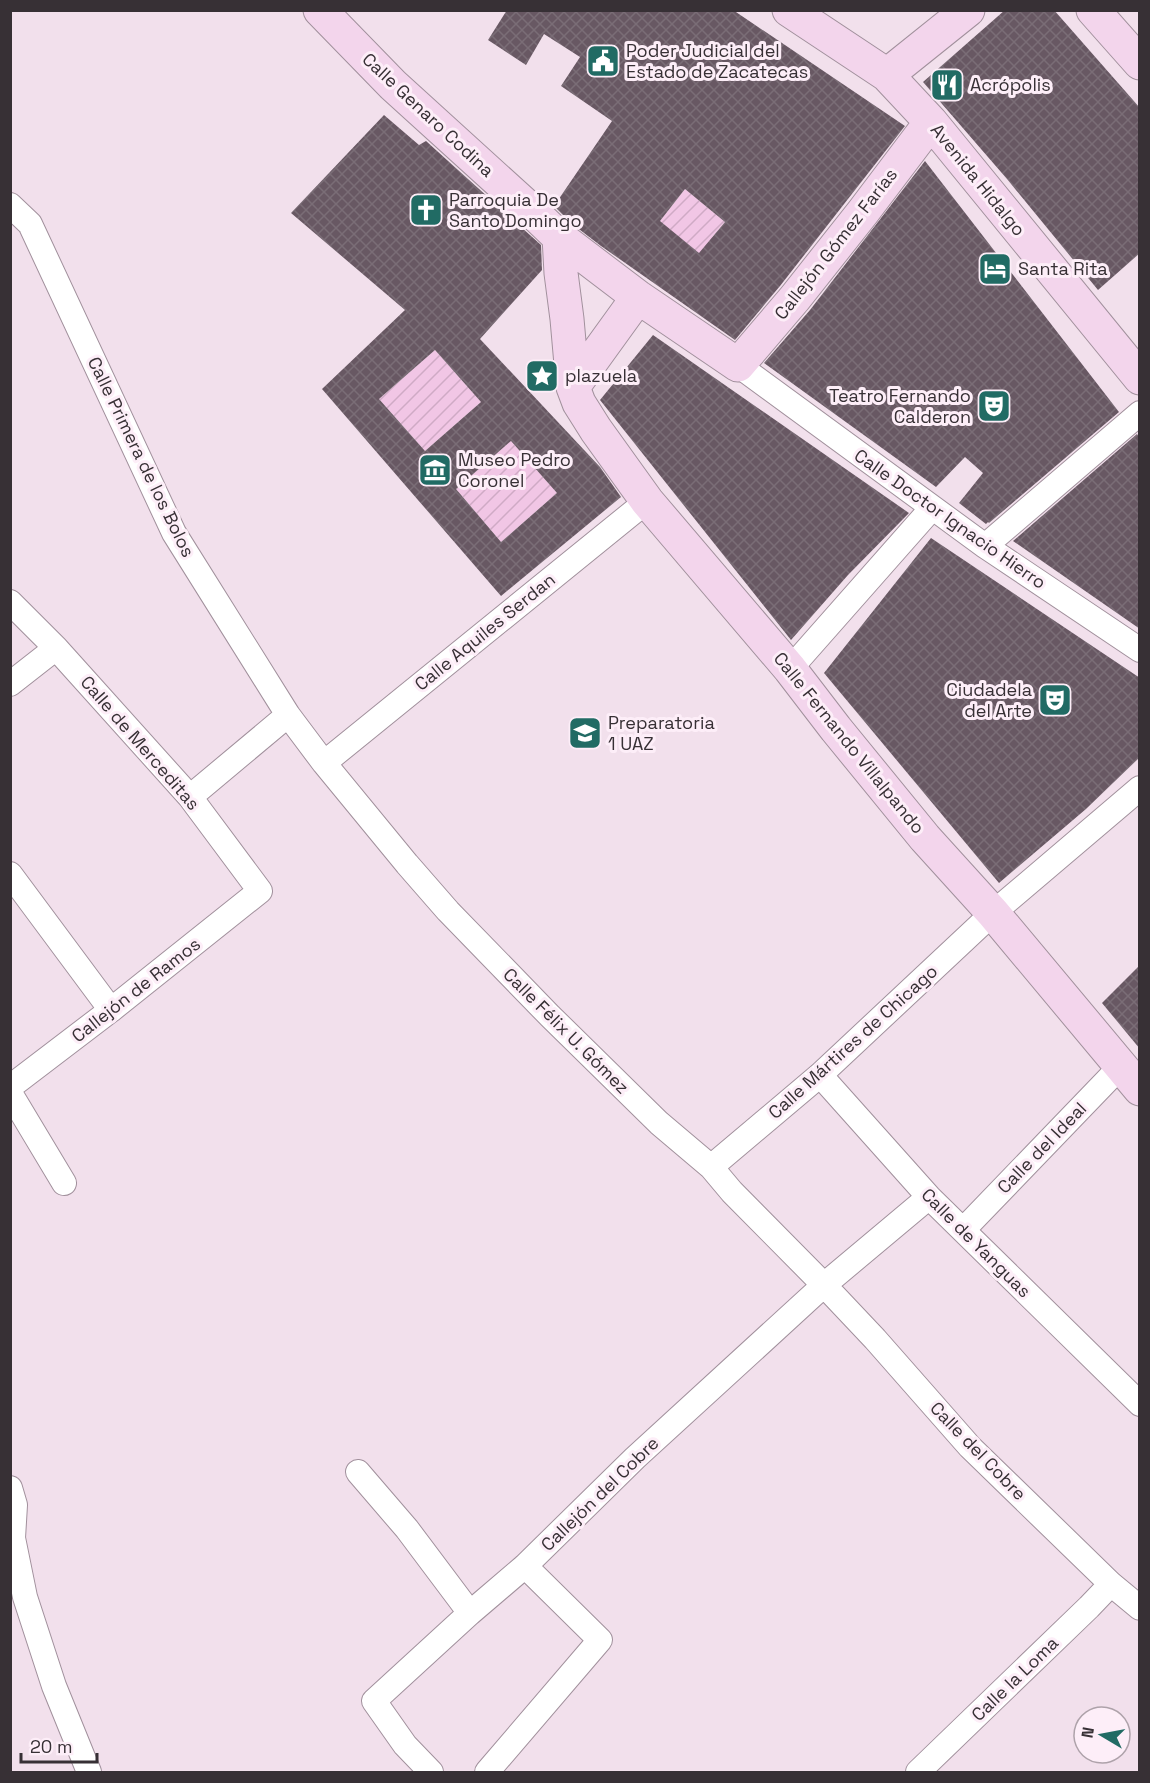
<svg xmlns="http://www.w3.org/2000/svg" width="1150" height="1783" viewBox="0 0 1150 1783" font-family="'Space Grotesk',sans-serif">
<style>
.garden{fill:url(#garden-furrows)}
.building{fill:url(#building-cross-hatch);fill-rule:evenodd}
.lines{fill:none;stroke-linecap:round;stroke-linejoin:round}
.street-casing{stroke:#a1909c;stroke-width:26}
.secondary-casing{stroke:#a1909c;stroke-width:35}
.street{stroke:#fff;stroke-width:24}
.secondary{stroke:#f3d5ec;stroke-width:33}
.labels{text-anchor:middle;stroke-width:6;stroke-linejoin:round;paint-order:stroke}
.poi-label{font-size:18px;fill:#373035;stroke:#fdeef8;text-anchor:start}
.street-label{font-size:18px;fill:#373035;stroke:#fdeef8}
</style>
<defs>
<pattern id="garden-furrows" width="10" height="10" patternUnits="userSpaceOnUse" patternTransform="scale(1.5)"><rect width="10" height="10" fill="#f1c6e5"/><path d="M-1 1l2-2M0 10L10 0M9 11l2-2" fill="none" stroke="#cfaac5"/></pattern>
<pattern id="building-cross-hatch" width="8" height="8" patternUnits="userSpaceOnUse" patternTransform="scale(1.5)"><rect width="8" height="8" fill="#685863"/><path d="M0 0l8 8M0 8l8-8" fill="none" stroke="#7a6d76"/></pattern>
</defs>
<rect width="100%" height="100%" fill="#f2e0ec"/>
<path class="garden" d="M 685,189 L 725,222 L 712,237 L 721,244 L 705,265 L 660,221 Z
M 435,350 L 481,402 L 425,451 L 379,399 Z
M 511,441 L 557,493 L 501,542 L 456,489 Z"/>
<path class="building" d="M 507,10 L 733,10 L 905,126 L 780,286 L 735,340 L 601,246 L 571,223 L 554,206 L 612,121 L 561,86 L 580,57 L 544,34 L 526,65 L 488,40 ZM 685,189 L 725,222 L 699,253 L 660,221 Z
M 1005,10 L 1054,10 L 1140,108 L 1140,253 L 1098,290 L 1007,179 L 923,82 Z
M 384,115 L 419,145 L 426,141 L 541,245 L 542,270 L 480,339 L 600,467 L 621,497 L 501,596 L 322,389 L 405,310 L 291,213 ZM 435,350 L 481,402 L 425,451 L 379,399 ZM 511,441 L 557,493 L 501,542 L 456,489 Z
M 925,161 L 1119,412 L 989,523 L 988,522 L 986,524 L 959,503 L 983,473 L 965,457 L 936,487 L 764,363 L 810,310 Z
M 653,335 L 909,513 L 848,575 L 791,640 L 600,400 Z
M 1137,434 L 1140,438 L 1140,629 L 1013,541 Z
M 931,538 L 1140,678 L 1140,757 L 1086,809 L 999,883 L 824,673 Z
M 1140,965 L 1140,1049 L 1102,1003 Z"/>
<g class="lines">
<defs>
<path id="street" d="M 10,205 L 30,224 L 174,533 L 288,715 L 324,763 L 407,864 L 448,911 L 550,1016 L 659,1123 L 711,1167 L 732,1192 L 824,1285 L 875,1339 L 970,1447 L 1111,1584 L 1140,1608
M 738,365 L 985,546 L 1140,650
M 985,546 L 1140,413
M 10,602 L 56,648 L 190,797 L 260,891 L 111,1010 L 10,1087
M 790,669 L 932,508
M 10,684 L 56,648
M 324,763 L 647,501
M 190,797 L 288,715
M 10,874 L 111,1010
M 820,1075 L 929,1197 L 1140,1404
M 10,1093 L 64,1183
M 711,1167 L 820,1075 L 993,913 L 1140,788
M 963,1230 L 1120,1067
M 358,1472 L 407,1529 L 470,1613
M 10,1488 L 15,1505 L 13,1538 L 25,1597 L 54,1686 L 89,1772
M 431,1772 L 405,1745 L 374,1701 L 470,1613 L 525,1566 L 635,1458 L 824,1285 L 929,1197
M 487,1772 L 600,1640 L 525,1566
M 918,1772 L 1089,1607 L 1111,1584"/>
<path id="secondary" d="M 320,10 L 393,85 L 535,214 L 559,237 L 561,273 L 567,319 L 573,387 L 579,403 L 596,430 L 647,501 L 790,669 L 836,729 L 925,838 L 993,913 L 1140,1089
M 789,10 L 887,75 L 931,122 L 1140,378
M 1093,10 L 1140,63
M 887,75 L 968,10
M 559,237 L 638,297 L 738,365 L 795,298 L 863,212 L 931,122
M 573,387 L 638,297"/>
</defs>
<use href="#street" class="street-casing"/>
<use href="#secondary" class="secondary-casing"/>
<use href="#street" class="street"/>
<use href="#secondary" class="secondary"/>
</g>
<defs>
<symbol id="civic-square" viewBox="-11 -11 22 22"><rect x="-9" y="-9" width="18" height="18" rx="4" fill="#216b64" stroke="#fdeef8"/><path d="M-.6-6.5H3V-4.5H.6V-3L4-1V1h2V6H-6V1h2V-1L-.6-3ZM-1.2 2.5V6h2.4V2.5Z" fill="#fff"/></symbol>
<symbol id="restaurant-square" viewBox="-11 -11 22 22"><rect x="-9" y="-9" width="18" height="18" rx="4" fill="#216b64" stroke="#fdeef8"/><path d="M-5-6h1v4h1v-4h1v4h1v-4h1v5L-1.5 .5V6h-2V.5L-5-1ZM5-6V6H3V1.5H1.5Q1.5-4 5-6Z" fill="#fff"/></symbol>
<symbol id="church-square" viewBox="-11 -11 22 22"><rect x="-9" y="-9" width="18" height="18" rx="4" fill="#216b64" stroke="#fdeef8"/><path d="M-1.2-6h2.4v3.5h3.3v2.4h-3.3V6h-2.4V-.1h-3.3v-2.4h3.3Z" fill="#fff"/></symbol>
<symbol id="hotel-square" viewBox="-11 -11 22 22"><rect x="-9" y="-9" width="18" height="18" rx="4" fill="#216b64" stroke="#fdeef8"/><path d="M-6-4.5h1.5V1H6V5H4.5V3h-9V5H-6ZM-4 0a1.8 1.8 0 1 1 3.6 0ZM.5 0V-2.5h3Q6-2.5 6 0Z" fill="#fff"/></symbol>
<symbol id="sight-square" viewBox="-11 -11 22 22"><rect x="-9" y="-9" width="18" height="18" rx="4" fill="#216b64" stroke="#fdeef8"/><path d="M0-6L1.8-2.2L6-1.7L2.9 1.2L3.7 5.4L0 3.3L-3.7 5.4L-2.9 1.2L-6-1.7L-1.8-2.2Z" fill="#fff"/></symbol>
<symbol id="theatre-square" viewBox="-11 -11 22 22"><rect x="-9" y="-9" width="18" height="18" rx="4" fill="#216b64" stroke="#fdeef8"/><path d="M-5-5.5Q0-4 5-5.5V0Q5 5 0 6Q-5 5-5 0ZM-3.3-2.5H-1v1.5H-3.3ZM1-2.5H3.3v1.5H1ZM-2.8 1Q0 5.5 2.8 1Z" fill="#fff"/></symbol>
<symbol id="museum-square" viewBox="-11 -11 22 22"><rect x="-9" y="-9" width="18" height="18" rx="4" fill="#216b64" stroke="#fdeef8"/><path d="M0-6L6-3V-2H-6V-3ZM-5-1h2V3h-2ZM-1-1h2V3h-2ZM3-1h2V3H3ZM-6 4H6V6H-6Z" fill="#fff"/></symbol>
<symbol id="school-square" viewBox="-11 -11 22 22"><rect x="-9" y="-9" width="18" height="18" rx="4" fill="#216b64" stroke="#fdeef8"/><path d="M0-5L7-2L0 1L-7-2ZM-4 1L0 2.5L4 1V4Q0 6-4 4Z" fill="#fff"/></symbol>
</defs>
<g fill-rule="evenodd">
<use href="#civic-square" x="584" y="42" width="38" height="38"/>
<use href="#restaurant-square" x="928" y="66" width="38" height="38"/>
<use href="#church-square" x="407" y="191" width="38" height="38"/>
<use href="#hotel-square" x="976" y="250" width="38" height="38"/>
<use href="#sight-square" x="523" y="357" width="38" height="38"/>
<use href="#theatre-square" x="975" y="387" width="38" height="38"/>
<use href="#museum-square" x="416" y="451" width="38" height="38"/>
<use href="#theatre-square" x="1036" y="681" width="38" height="38"/>
<use href="#school-square" x="566" y="714" width="38" height="38"/>
</g>
<g class="labels">
<g class="poi-label">
<text x="626" y="57">Poder Judicial del<tspan x="626" dy="21">Estado de Zacatecas</tspan></text>
<text x="970" y="91">Acrópolis</text>
<text x="449" y="206">Parroquia De<tspan x="449" dy="21">Santo Domingo</tspan></text>
<text x="1018" y="275">Santa Rita</text>
<text x="565" y="382">plazuela</text>
<text x="971" y="402" text-anchor="end">Teatro Fernando<tspan x="971" dy="21">Calderon</tspan></text>
<text x="458" y="466">Museo Pedro<tspan x="458" dy="21">Coronel</tspan></text>
<text x="1032" y="696" text-anchor="end">Ciudadela<tspan x="1032" dy="21">del Arte</tspan></text>
<text x="608" y="729">Preparatoria<tspan x="608" dy="21">1 UAZ</tspan></text>
</g>
<g class="street-label">
<text transform="translate(428 115) rotate(43)" y="6">Calle Genaro Codina</text>
<text transform="translate(978 180) rotate(51)" y="6">Avenida Hidalgo</text>
<text transform="translate(836 244) rotate(-52)" y="6">Callejón Gómez Farías</text>
<text transform="translate(141 457) rotate(64)" y="6">Calle Primera de los Bolos</text>
<text transform="translate(950 519) rotate(35)" y="6">Calle Doctor Ignacio Hierro</text>
<text transform="translate(485 632) rotate(-39)" y="6">Calle Aquiles Serdan</text>
<text transform="translate(140 743) rotate(49)" y="6">Calle de Merceditas</text>
<text transform="translate(849 743) rotate(51)" y="6">Calle Fernando Villalpando</text>
<text transform="translate(136 990) rotate(-38)" y="6">Callejón de Ramos</text>
<text transform="translate(566 1031) rotate(45)" y="6">Calle Félix U. Gómez</text>
<text transform="translate(853 1042) rotate(-42)" y="6">Calle Mártires de Chicago</text>
<text transform="translate(1042 1148) rotate(-46)" y="6">Calle del Ideal</text>
<text transform="translate(976 1243) rotate(45)" y="6">Calle de Yanguas</text>
<text transform="translate(978 1451) rotate(46)" y="6">Calle del Cobre</text>
<text transform="translate(600 1494) rotate(-44)" y="6">Callejón del Cobre</text>
<text transform="translate(1015 1679) rotate(-44)" y="6">Calle la Loma</text>
</g>
</g>
<rect width="1150" height="1783" fill="none" stroke="#373035" stroke-width="24"/>
<g transform="translate(1102 1735) rotate(280)"><circle r="28" fill="#fdeef8" stroke="#aea2aa" stroke-width="1.5"/>
<path d="M0-4.5L10 22L0 15L-10 22Z" fill="#216b64"/>
<text y="-9" font-size="16" font-weight="bold" text-anchor="middle" fill="#373035">N</text>
</g>
<path d="M21 1753v9h76v-9" fill="none" stroke="#373035" stroke-width="3"/>
<text x="30" y="1753" font-size="18" fill="#373035" stroke="#fdeef8" stroke-width="4.5" paint-order="stroke">20 m</text>
</svg>
